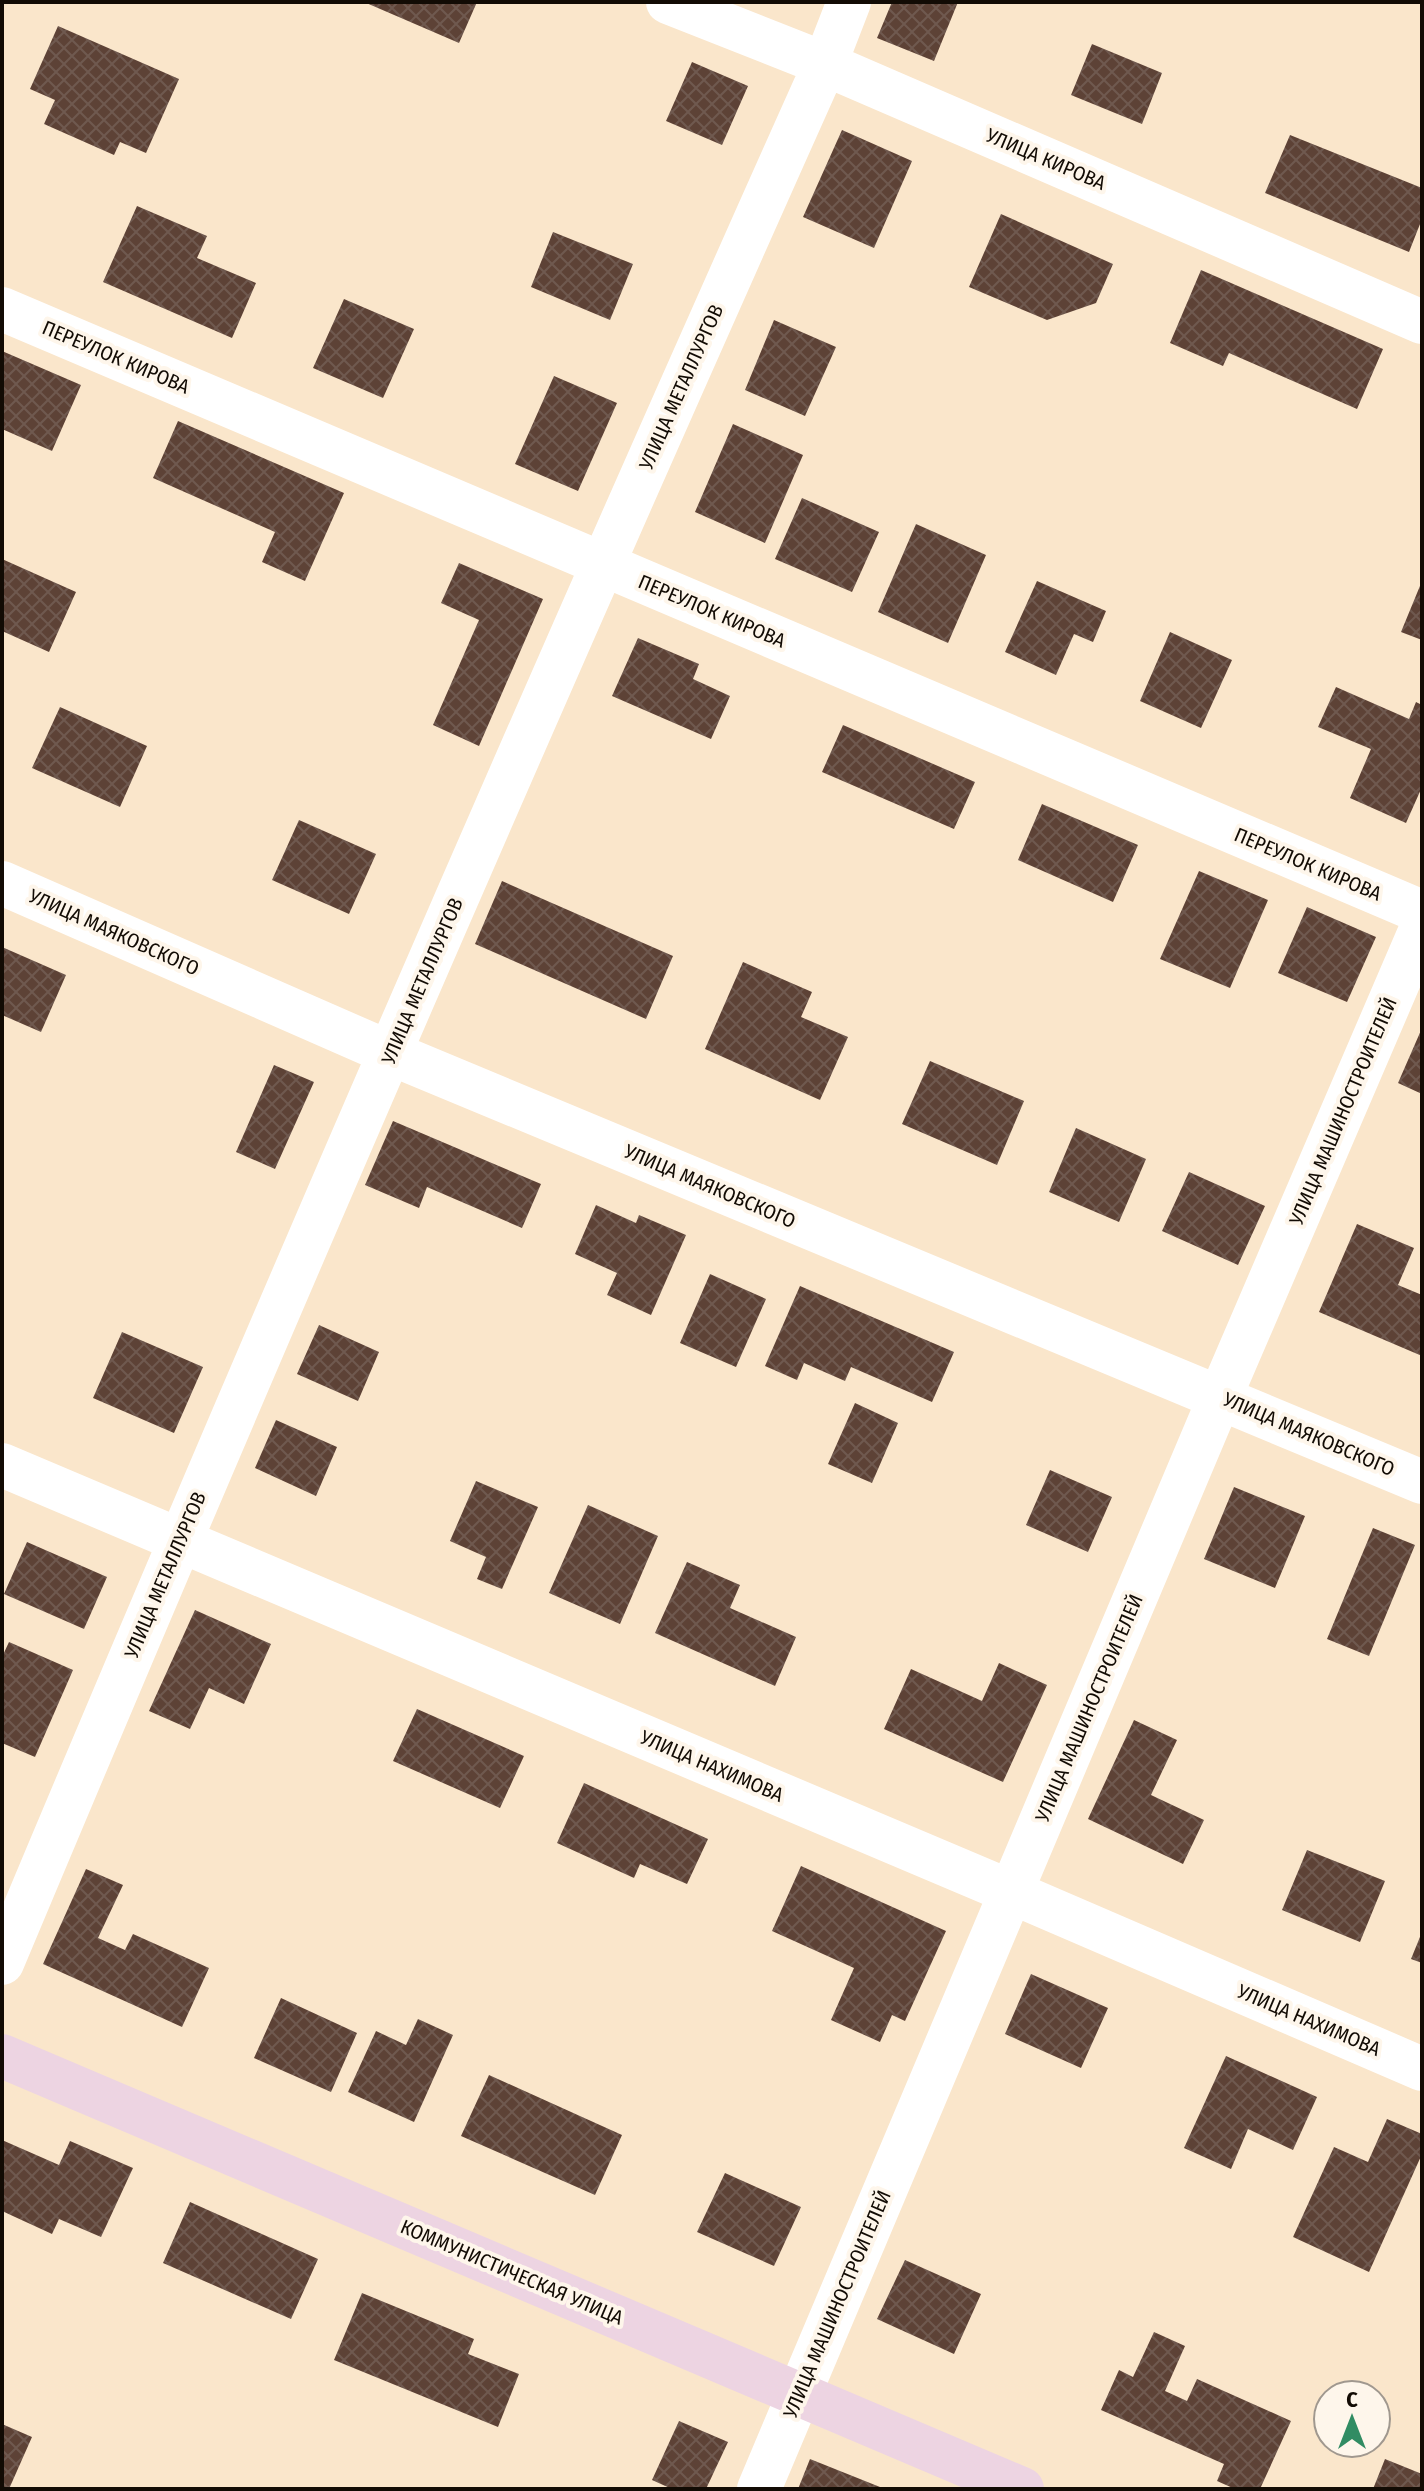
<svg xmlns="http://www.w3.org/2000/svg" width="1424" height="2491" viewBox="0 0 1424 2491" font-family="'Fira Sans Condensed',sans-serif">
<style>
.building{fill:url(#building-cross-hatch)}
.lines{fill:none;stroke-linecap:round;stroke-linejoin:round}
.street{stroke:#fff;stroke-width:44}
.secondary{stroke:#edd4e2;stroke-width:44}
.labels{text-anchor:middle;stroke-width:8;stroke-linejoin:round;paint-order:stroke}
.street-label{font-size:20px;fill:#120b04;stroke:#fef6eb}
</style>
<defs>
<pattern id="building-cross-hatch" width="8" height="8" patternUnits="userSpaceOnUse" patternTransform="scale(2)"><rect width="8" height="8" fill="#5d4236"/><path d="M0 0l8 8M0 8l8-8" fill="none" stroke="#6f594f"/></pattern>
</defs>
<rect width="100%" height="100%" fill="#fae6cb"/>
<path class="building" d="M 364,2 L 477,2 L 459,43 Z
M 892,2 L 958,2 L 934,61 L 877,38 Z
M 58,26 L 179,79 L 146,153 L 120,142 L 114,155 L 44,124 L 55,100 L 30,89 Z
M 1092,44 L 1162,73 L 1142,124 L 1071,95 Z
M 692,62 L 748,86 L 722,145 L 666,121 Z
M 842,130 L 912,161 L 874,248 L 803,217 Z
M 1290,135 L 1422,188 L 1422,219 L 1409,252 L 1265,193 Z
M 137,206 L 207,236 L 197,258 L 256,283 L 232,338 L 103,282 Z
M 1001,214 L 1113,264 L 1096,303 L 1047,320 L 969,287 Z
M 553,232 L 633,264 L 610,320 L 531,287 Z
M 1201,270 L 1383,349 L 1357,409 L 1229,353 L 1223,366 L 1170,343 Z
M 344,299 L 414,329 L 383,398 L 313,368 Z
M 774,320 L 836,347 L 805,416 L 745,390 Z
M 2,351 L 81,385 L 52,451 L 2,429 Z
M 554,376 L 617,403 L 578,491 L 515,464 Z
M 178,421 L 344,493 L 305,581 L 262,562 L 275,532 L 153,478 Z
M 733,424 L 803,455 L 765,543 L 695,512 Z
M 802,498 L 879,532 L 852,592 L 775,559 Z
M 916,524 L 986,555 L 948,643 L 878,612 Z
M 2,559 L 76,592 L 49,652 L 2,631 Z
M 459,563 L 543,599 L 479,746 L 433,725 L 479,620 L 441,603 Z
M 1037,581 L 1106,611 L 1093,642 L 1074,634 L 1056,675 L 1005,652 Z
M 1422,581 L 1422,640 L 1401,632 Z
M 1170,632 L 1232,660 L 1201,728 L 1140,701 Z
M 638,638 L 699,664 L 693,679 L 730,696 L 711,739 L 612,696 Z
M 1336,687 L 1409,719 L 1416,702 L 1422,705 L 1422,787 L 1406,823 L 1350,798 L 1371,749 L 1318,727 Z
M 60,707 L 147,746 L 120,807 L 32,768 Z
M 843,725 L 975,782 L 954,829 L 822,772 Z
M 1042,804 L 1138,845 L 1113,902 L 1018,860 Z
M 299,820 L 376,854 L 349,914 L 272,880 Z
M 1199,871 L 1268,900 L 1230,988 L 1160,959 Z
M 502,881 L 673,956 L 646,1019 L 475,944 Z
M 1307,907 L 1376,937 L 1347,1002 L 1278,973 Z
M 2,947 L 66,975 L 41,1032 L 2,1015 Z
M 743,962 L 812,992 L 801,1017 L 848,1037 L 820,1100 L 705,1049 Z
M 1422,1028 L 1422,1094 L 1398,1083 Z
M 930,1061 L 1024,1101 L 997,1165 L 902,1124 Z
M 274,1065 L 314,1082 L 275,1169 L 236,1152 Z
M 393,1121 L 541,1184 L 522,1228 L 427,1187 L 419,1208 L 365,1185 Z
M 1076,1128 L 1146,1159 L 1119,1222 L 1049,1192 Z
M 1189,1172 L 1265,1206 L 1238,1265 L 1162,1231 Z
M 596,1205 L 636,1223 L 639,1215 L 686,1235 L 651,1315 L 607,1295 L 617,1273 L 575,1254 Z
M 1357,1224 L 1414,1248 L 1398,1285 L 1422,1295 L 1422,1356 L 1319,1312 Z
M 710,1274 L 766,1299 L 736,1367 L 680,1343 Z
M 800,1286 L 954,1352 L 932,1402 L 851,1367 L 845,1381 L 804,1363 L 797,1380 L 765,1366 Z
M 319,1325 L 379,1352 L 358,1401 L 297,1374 Z
M 122,1332 L 203,1367 L 174,1433 L 93,1398 Z
M 855,1403 L 898,1423 L 872,1483 L 828,1464 Z
M 276,1420 L 337,1447 L 316,1496 L 255,1468 Z
M 1050,1470 L 1112,1497 L 1088,1552 L 1026,1525 Z
M 476,1481 L 538,1507 L 502,1589 L 477,1579 L 486,1557 L 450,1541 Z
M 1234,1487 L 1305,1516 L 1275,1588 L 1204,1559 Z
M 588,1505 L 658,1536 L 620,1624 L 549,1593 Z
M 1373,1528 L 1415,1545 L 1369,1656 L 1327,1639 Z
M 27,1542 L 107,1577 L 84,1629 L 4,1594 Z
M 687,1562 L 740,1585 L 730,1608 L 796,1637 L 775,1686 L 655,1633 Z
M 195,1610 L 271,1644 L 244,1704 L 209,1688 L 190,1729 L 149,1711 Z
M 9,1642 L 73,1670 L 35,1757 L 2,1743 L 2,1657 Z
M 999,1663 L 1047,1685 L 1003,1782 L 884,1729 L 911,1669 L 982,1701 Z
M 417,1709 L 524,1756 L 500,1808 L 393,1761 Z
M 1134,1720 L 1177,1740 L 1151,1795 L 1204,1820 L 1183,1864 L 1088,1819 Z
M 584,1783 L 708,1839 L 687,1884 L 640,1864 L 634,1878 L 557,1843 Z
M 1307,1850 L 1385,1881 L 1360,1942 L 1282,1910 Z
M 801,1866 L 946,1931 L 905,2021 L 892,2015 L 880,2042 L 831,2020 L 854,1968 L 772,1931 Z
M 86,1869 L 123,1885 L 98,1938 L 125,1950 L 133,1934 L 209,1968 L 182,2027 L 43,1964 Z
M 1422,1932 L 1422,1963 L 1411,1959 Z
M 1031,1974 L 1108,2008 L 1081,2068 L 1005,2034 Z
M 281,1998 L 357,2033 L 331,2092 L 254,2058 Z
M 418,2019 L 453,2035 L 414,2122 L 348,2092 L 376,2031 L 406,2045 Z
M 1226,2056 L 1317,2097 L 1293,2150 L 1248,2129 L 1231,2169 L 1184,2148 Z
M 489,2075 L 622,2135 L 595,2195 L 461,2136 Z
M 1387,2119 L 1422,2134 L 1422,2154 L 1369,2272 L 1293,2237 L 1334,2147 L 1368,2162 Z
M 2,2140 L 59,2165 L 70,2141 L 133,2168 L 101,2237 L 59,2219 L 52,2234 L 2,2211 Z
M 725,2173 L 801,2207 L 774,2266 L 697,2232 Z
M 190,2202 L 318,2259 L 291,2319 L 163,2263 Z
M 905,2260 L 981,2294 L 954,2354 L 877,2319 Z
M 362,2293 L 474,2339 L 468,2354 L 519,2374 L 498,2427 L 334,2360 Z
M 1154,2332 L 1185,2346 L 1165,2391 L 1187,2401 L 1197,2379 L 1291,2421 L 1260,2489 L 1235,2489 L 1217,2481 L 1224,2464 L 1101,2410 L 1119,2370 L 1133,2377 Z
M 679,2421 L 728,2442 L 706,2489 L 672,2489 L 652,2480 Z
M 2,2424 L 32,2437 L 9,2489 L 2,2489 Z
M 810,2459 L 885,2489 L 798,2489 Z
M 1385,2459 L 1422,2474 L 1422,2489 L 1373,2489 Z"/>
<g class="lines">
<path class="street" d="M 668,2 L 825,64 L 1422,322
M 2,309 L 1422,912
M 2,883 L 390,1053 L 1422,1482
M 2,1465 L 1011,1892 L 1422,2069
M 2,1963 C 269,1326 543,694 825,64 L 849,2
M 759,2489 L 1220,1397 L 1422,927"/>
<path class="secondary" d="M 2,2056 L 1022,2489"/>
</g>
<g class="labels">
<g class="street-label">
<text transform="translate(1046 159) rotate(23)" y="7">УЛИЦА КИРОВА</text>
<text transform="translate(116 357) rotate(23)" y="7">ПЕРЕУЛОК КИРОВА</text>
<text transform="translate(681 387) rotate(-66)" y="7">УЛИЦА МЕТАЛЛУРГОВ</text>
<text transform="translate(712 611) rotate(23)" y="7">ПЕРЕУЛОК КИРОВА</text>
<text transform="translate(1308 864) rotate(23)" y="7">ПЕРЕУЛОК КИРОВА</text>
<text transform="translate(114 932) rotate(24)" y="7">УЛИЦА МАЯКОВСКОГО</text>
<text transform="translate(422 981) rotate(-67)" y="7">УЛИЦА МЕТАЛЛУРГОВ</text>
<text transform="translate(1343 1111) rotate(-67)" y="7">УЛИЦА МАШИНОСТРОИТЕЛЕЙ</text>
<text transform="translate(710 1186) rotate(23)" y="7">УЛИЦА МАЯКОВСКОГО</text>
<text transform="translate(1309 1434) rotate(23)" y="7">УЛИЦА МАЯКОВСКОГО</text>
<text transform="translate(165 1575) rotate(-67)" y="7">УЛИЦА МЕТАЛЛУРГОВ</text>
<text transform="translate(1089 1708) rotate(-67)" y="7">УЛИЦА МАШИНОСТРОИТЕЛЕЙ</text>
<text transform="translate(712 1766) rotate(23)" y="7">УЛИЦА НАХИМОВА</text>
<text transform="translate(1309 2020) rotate(23)" y="7">УЛИЦА НАХИМОВА</text>
<text transform="translate(512 2272) rotate(23)" y="7">КОММУНИСТИЧЕСКАЯ УЛИЦА</text>
<text transform="translate(837 2304) rotate(-67)" y="7">УЛИЦА МАШИНОСТРОИТЕЛЕЙ</text>
</g>
</g>
<rect width="1424" height="2491" fill="none" stroke="#120b04" stroke-width="8"/>
<g transform="translate(1352 2419)"><circle r="38" fill="#fef6eb" stroke="#a0988f" stroke-width="2"/>
<path d="M0-6L14 30L0 20L-14 30Z" fill="#318c63"/>
<text y="-12" font-size="22" font-weight="bold" text-anchor="middle" fill="#120b04">С</text>
</g>
</svg>
